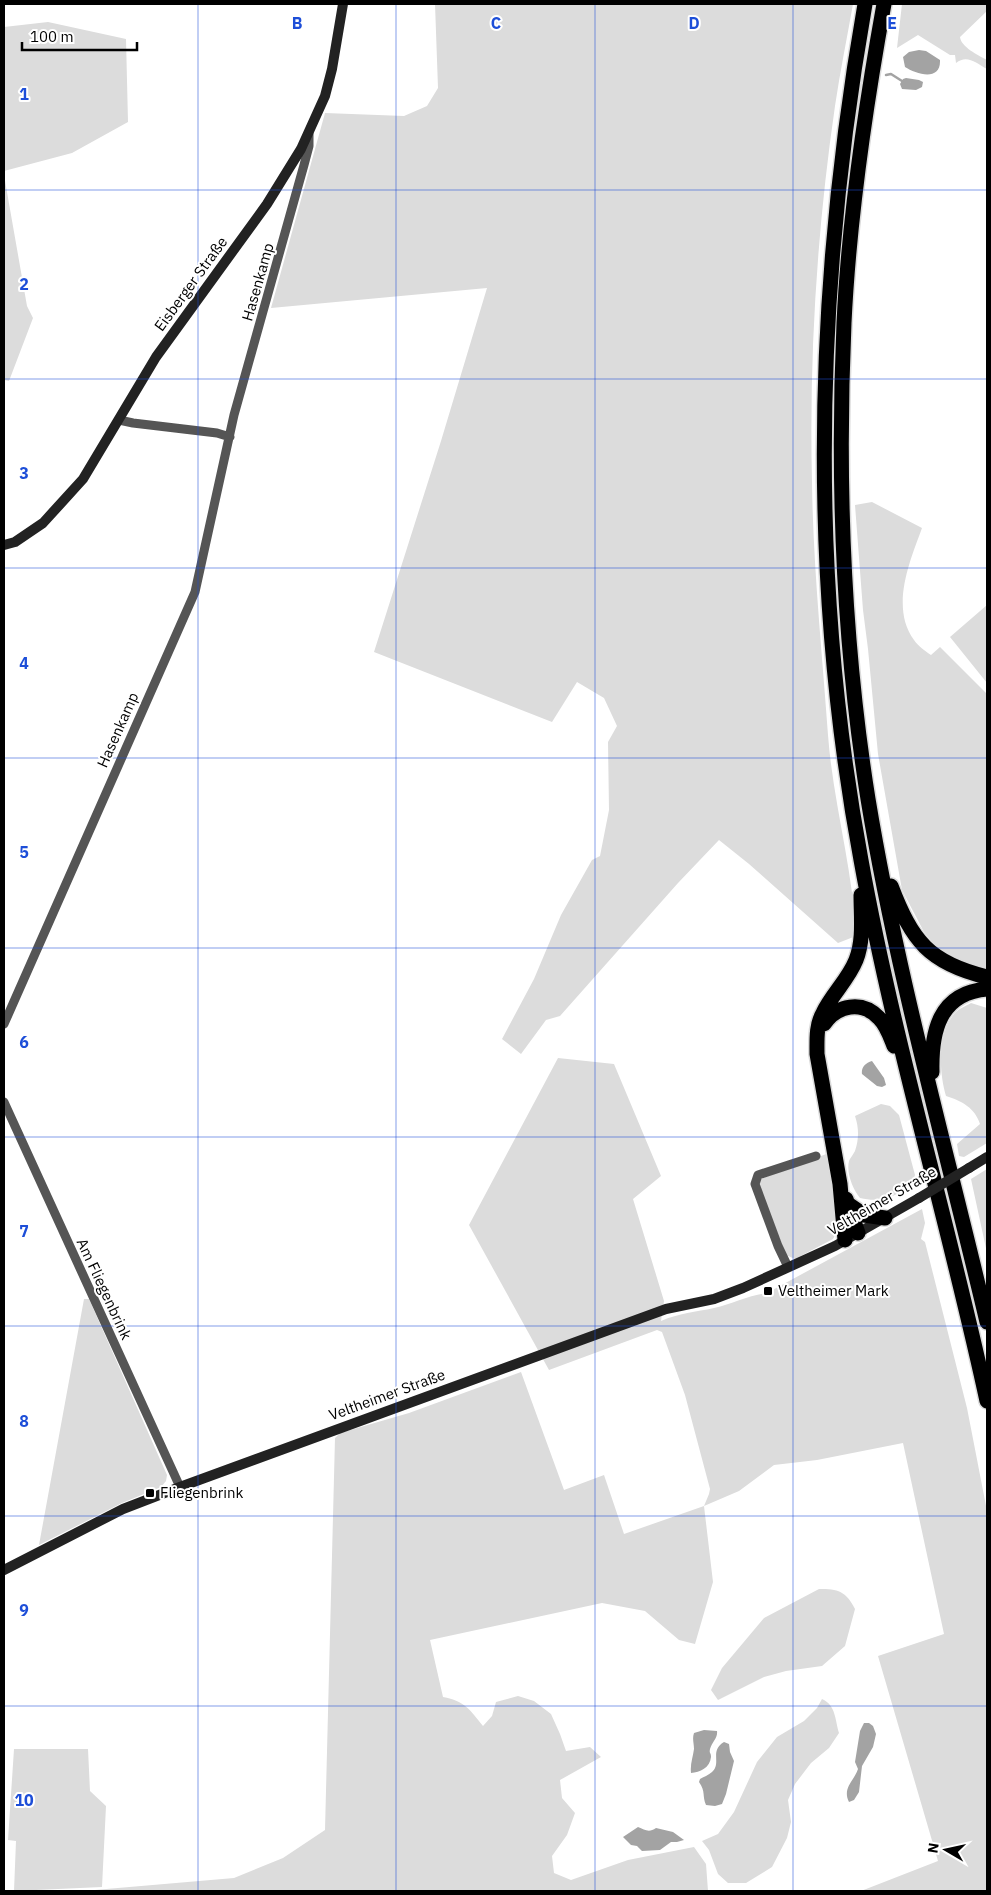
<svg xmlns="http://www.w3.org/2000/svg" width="991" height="1895" viewBox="0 0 991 1895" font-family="'IBM Plex Sans',sans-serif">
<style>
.green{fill:#dcdcdc}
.water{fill:#a3a3a3}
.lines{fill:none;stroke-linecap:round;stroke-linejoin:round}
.stream{stroke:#a3a3a3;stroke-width:2.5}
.highway-casing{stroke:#dbdbdb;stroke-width:18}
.street{stroke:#555;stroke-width:9}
.secondary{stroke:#222;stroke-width:10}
.highway{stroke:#000;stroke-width:15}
.secondary-bridge{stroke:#222;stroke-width:10}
.grid{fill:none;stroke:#1d4ed8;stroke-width:1;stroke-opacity:0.55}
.poi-dot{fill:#000;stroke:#fff;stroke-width:2}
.labels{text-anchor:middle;stroke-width:4;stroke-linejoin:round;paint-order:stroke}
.street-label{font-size:15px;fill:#000;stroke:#fff}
.poi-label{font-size:15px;fill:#000;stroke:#fff;text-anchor:start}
.grid-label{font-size:16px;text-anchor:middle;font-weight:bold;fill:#1d4ed8;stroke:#fff;stroke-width:4;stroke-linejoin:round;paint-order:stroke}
</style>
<rect width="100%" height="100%" fill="#fff"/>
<path class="green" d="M 435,4 L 853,4 C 847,38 840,72 835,106 C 817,230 809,356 812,482 C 813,566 822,651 828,735 C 833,803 853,868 856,936 L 838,943 L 749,864 L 719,840 L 678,883 L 560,1016 L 546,1020 L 521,1054 L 502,1039 L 534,979 L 561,915 L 592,860 L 600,856 L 609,810 L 608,742 L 617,726 L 604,698 L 577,682 L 552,722 L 374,652 L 441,441 L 487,288 L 271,308 L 325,113 L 404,116 L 427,106 L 438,88 Z
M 902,4 L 987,4 L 987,11 L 960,37 C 961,47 978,55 987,60 L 987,69 C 976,63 967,54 956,63 L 955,55 L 950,55 L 918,35 L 897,48 Z
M 48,22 L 126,39 L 128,122 L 72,153 L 4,171 L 4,27 Z
M 4,175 L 27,306 L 33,318 L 9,381 L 4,380 Z
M 872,502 L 922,528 C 910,561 890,607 914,640 C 918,646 925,651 931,655 L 940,647 L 987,694 L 987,970 L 963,965 L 938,949 L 924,932 L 902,890 L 878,754 L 868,649 L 863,610 L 855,505 Z
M 987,605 L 987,683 L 950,637 Z
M 971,1003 L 987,1008 L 987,1143 L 964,1157 L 959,1156 L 957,1144 L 980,1124 C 975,1108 962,1101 946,1096 C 939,1072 937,1035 954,1014 C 958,1009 966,1006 971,1003 Z
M 558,1058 L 614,1064 L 661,1176 L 633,1199 L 664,1301 L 661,1321 C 679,1313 696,1312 714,1308 C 732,1304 749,1295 767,1293 L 922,1209 L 925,1223 L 921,1239 L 925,1242 L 967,1408 L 987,1511 L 987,1891 L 861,1891 L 938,1861 L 878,1656 L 944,1634 L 903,1443 L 817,1460 L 774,1465 L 739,1491 L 704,1506 L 713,1582 L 695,1644 L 679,1640 L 645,1611 L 602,1603 L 430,1640 L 443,1697 C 465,1701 470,1710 483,1726 L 492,1716 L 496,1702 L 518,1696 L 534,1701 L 551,1714 L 560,1734 L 566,1751 L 590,1747 L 601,1757 L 560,1780 L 562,1798 L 575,1813 L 567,1835 L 552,1856 L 554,1873 L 571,1880 L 628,1860 L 694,1847 L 706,1864 L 708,1891 L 83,1891 L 234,1878 L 283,1858 L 325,1830 L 335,1438 L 340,1433 L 409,1413 L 521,1372 L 564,1490 L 604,1475 L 624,1534 L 704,1506 L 709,1494 L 710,1489 L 685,1395 L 662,1332 L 657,1330 L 549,1370 L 469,1225 Z
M 881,1104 L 890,1106 L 899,1115 L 915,1175 L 911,1187 C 892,1197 881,1203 860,1198 C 853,1189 846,1173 849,1161 C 850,1158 853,1155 855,1151 C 859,1139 859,1128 855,1116 Z
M 829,1153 C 832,1173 844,1223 833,1239 L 795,1259 L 786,1255 L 759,1185 L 760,1179 Z
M 987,1169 L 987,1253 L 971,1179 Z
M 84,1299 L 89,1299 L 167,1475 L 166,1481 L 161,1487 L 122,1503 L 39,1545 Z
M 819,1589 C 838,1589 846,1591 855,1609 L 845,1646 L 822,1666 L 786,1671 L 764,1677 L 718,1700 L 711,1690 L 722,1668 L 764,1618 Z
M 822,1699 C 836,1705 835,1720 839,1733 L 829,1748 L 811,1763 L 795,1784 L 788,1800 L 791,1822 L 787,1838 L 772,1867 L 746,1883 L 728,1883 L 718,1874 L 709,1850 L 702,1841 L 718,1834 L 734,1812 L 757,1762 L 777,1737 L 804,1721 L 817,1708 Z
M 14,1749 L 88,1749 L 90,1791 L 106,1806 L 102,1887 L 14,1891 L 16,1841 L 8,1840 Z"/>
<path class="water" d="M 919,50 L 926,51 L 940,60 C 941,82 916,74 905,67 L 903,57 L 909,52 Z
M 906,78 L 919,80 L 923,82 L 922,87 L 916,90 L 902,89 L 900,84 L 903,79 Z
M 872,1061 L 884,1078 L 886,1085 L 882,1087 L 877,1086 L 862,1074 C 861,1068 865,1063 872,1061 Z
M 864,1723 L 869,1723 L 873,1726 L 876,1734 L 873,1747 L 862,1766 L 859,1792 L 854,1800 L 849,1802 C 842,1788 854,1781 858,1769 L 855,1762 L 860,1731 Z
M 704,1730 L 717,1731 C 718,1738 712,1742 710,1749 C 709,1754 711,1752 711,1757 C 710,1768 700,1772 691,1773 C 690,1764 693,1757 694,1749 C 694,1743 692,1739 694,1733 Z
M 724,1742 L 729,1744 L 730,1752 L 734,1761 L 726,1794 L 722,1804 L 715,1806 L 706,1805 C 702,1796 706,1792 699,1782 L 700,1779 C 703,1777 709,1775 712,1772 C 722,1763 709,1751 724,1742 Z
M 638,1827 C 645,1830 649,1833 656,1828 L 673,1832 L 684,1840 L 677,1842 L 671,1842 L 660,1850 L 642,1851 L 637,1846 L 631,1845 L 623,1837 Z"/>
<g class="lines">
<path class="stream" d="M 886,75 L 891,74 L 902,81"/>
<defs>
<path id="highway" d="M 865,4 C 815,288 808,575 861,860 C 894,1043 948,1220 987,1401
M 884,4 C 865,109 849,216 844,323 C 837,482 843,642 868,799 C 897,975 946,1148 987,1322
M 891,886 C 912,941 929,963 987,977
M 824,1024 C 837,1005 862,1000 879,1018 C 887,1026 890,1036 894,1046
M 932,1072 C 931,1032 939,993 987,989
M 846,1199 L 858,1233
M 848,1204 L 864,1215 L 885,1218
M 845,1240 L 840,1184 L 817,1054 C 817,1040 816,1025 823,1013 C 832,994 848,980 856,960 C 864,940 861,917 861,895"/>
</defs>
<use href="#highway" class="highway-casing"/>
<path class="street" d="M 119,420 L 133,423 L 217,433 L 230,437
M 4,1024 L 195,592 L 234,415 L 304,165 L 309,146 L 309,134
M 4,1102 L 180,1487
M 788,1267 L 778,1246 L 755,1184 L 758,1175 L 816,1156"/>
<path class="secondary" d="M 4,545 L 15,542 L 43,523 L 83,479 L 156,357 L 267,204 L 301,149 L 325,96 L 332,69 L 343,4
M 969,1168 L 987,1157
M 4,1570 L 123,1509 L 180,1487 L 666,1309 L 714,1299 L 743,1288 L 835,1246 L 919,1198"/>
<use href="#highway" class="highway"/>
<path class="secondary-bridge" d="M 919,1198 L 969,1168"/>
</g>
<path class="grid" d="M 198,4 L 198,1891M 396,4 L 396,1891M 595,4 L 595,1891M 793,4 L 793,1891M 4,190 L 987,190M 4,379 L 987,379M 4,568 L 987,568M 4,758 L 987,758M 4,948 L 987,948M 4,1137 L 987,1137M 4,1326 L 987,1326M 4,1516 L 987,1516M 4,1706 L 987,1706"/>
<g class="poi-dot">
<rect x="763" y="1286" width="10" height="10" rx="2.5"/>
<rect x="145" y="1488" width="10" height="10" rx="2.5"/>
</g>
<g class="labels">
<g class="street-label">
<text transform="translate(258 282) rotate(-74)" y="5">Hasenkamp</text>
<text transform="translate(191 284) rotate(-54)" y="5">Eisberger Straße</text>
<text transform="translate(118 730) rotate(-66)" y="5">Hasenkamp</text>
<text transform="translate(882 1201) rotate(-30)" y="5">Veltheimer Straße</text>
<text transform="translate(104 1289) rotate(65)" y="5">Am Fliegenbrink</text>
<text transform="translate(387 1395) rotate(-20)" y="5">Veltheimer Straße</text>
</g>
<g class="poi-label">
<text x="778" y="1296">Veltheimer Mark</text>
<text x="160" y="1498">Fliegenbrink</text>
</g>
</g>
<g class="grid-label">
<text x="297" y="29">B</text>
<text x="496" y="29">C</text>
<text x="694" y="29">D</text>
<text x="892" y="29">E</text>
<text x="24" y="100">1</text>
<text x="24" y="290">2</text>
<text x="24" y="479">3</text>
<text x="24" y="669">4</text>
<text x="24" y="858">5</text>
<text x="24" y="1048">6</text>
<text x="24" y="1237">7</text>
<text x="24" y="1427">8</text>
<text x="24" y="1616">9</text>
<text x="24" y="1806">10</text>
</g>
<rect width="991" height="1895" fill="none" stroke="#000000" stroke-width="10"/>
<g transform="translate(946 1850) rotate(279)" stroke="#ffffff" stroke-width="4" paint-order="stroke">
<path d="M0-4L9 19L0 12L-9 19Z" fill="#000000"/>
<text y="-8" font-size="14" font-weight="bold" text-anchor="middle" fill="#000000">N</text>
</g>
<path d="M22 42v8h115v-8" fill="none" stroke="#000000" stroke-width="2.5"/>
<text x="30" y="42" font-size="15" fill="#000000" stroke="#ffffff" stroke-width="4" paint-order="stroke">100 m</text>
</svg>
